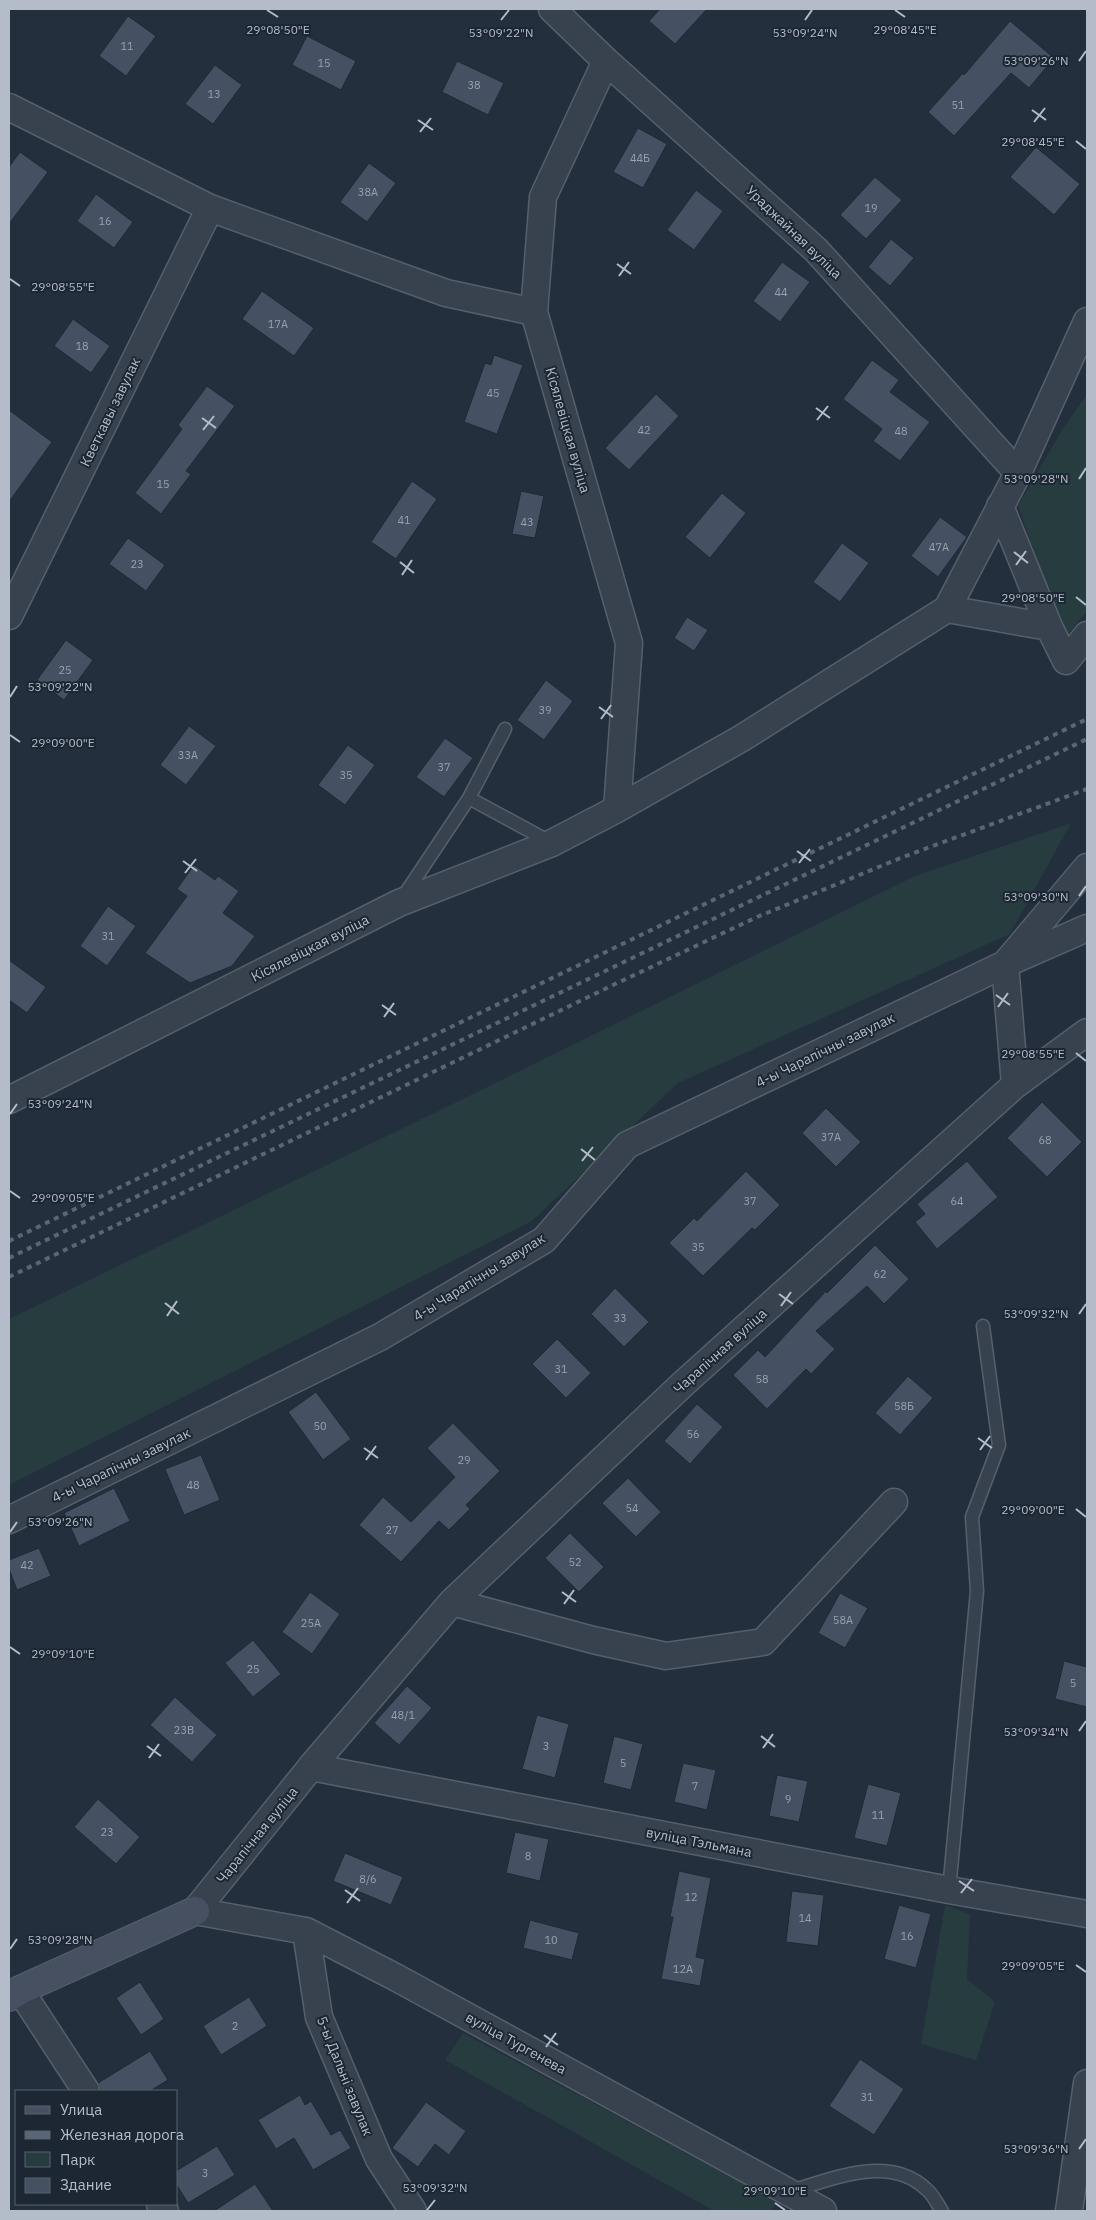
<svg xmlns="http://www.w3.org/2000/svg" width="1096" height="2220" viewBox="0 0 1096 2220" font-family="'IBM Plex Sans',sans-serif">
<style>
.green{fill:#263c3f}
.building{fill:#455162;stroke:#1f2835}
.lines{fill:none;stroke-linecap:round;stroke-linejoin:round}
.lane-casing{stroke:#565f6c;stroke-width:15}
.street-casing{stroke:#565f6c;stroke-width:29}
.secondary-casing{stroke:#565f6c;stroke-width:30}
.lane{stroke:#38414e;stroke-width:12}
.street{stroke:#38414e;stroke-width:26}
.secondary{stroke:#465061;stroke-width:28}
.rail{stroke:#5a6575;stroke-width:4;stroke-dasharray:5 5;stroke-linecap:butt}
.ticks{fill:none;stroke:#b4bcc9;stroke-width:2}
.labels{text-anchor:middle;stroke-width:4;stroke-linejoin:round;paint-order:stroke}
.number-label{font-size:11px;fill:#98a1af}
.street-label{font-size:14px;fill:#b4bcc9;stroke:#1d2633}
.ticks-label{font-size:12px;text-anchor:middle;fill:#b4bcc9;stroke:#1d2633;stroke-width:4;stroke-linejoin:round;paint-order:stroke}
</style>
<rect width="100%" height="100%" fill="#242f3e"/>
<path class="green" d="M 1087,394 L 1087,611 L 1065,638 L 1018,506 L 1062,430 Z
M 1071,823 L 1010,934 L 678,1083 L 532,1221 L 9,1485 L 9,1319 L 463,1099 L 915,876 Z
M 945,1905 L 970,1914 L 967,1979 L 995,2002 L 976,2060 L 921,2044 Z
M 463,2033 L 777,2202 L 771,2211 L 714,2211 L 445,2060 Z"/>
<path class="building" d="M 660,9 L 707,9 L 675,44 L 649,21 Z
M 128,16 L 156,36 L 126,76 L 99,56 Z
M 1010,21 L 1054,58 L 1029,88 L 1011,73 L 954,136 L 928,112 L 963,73 L 964,75 Z
M 307,36 L 356,61 L 341,90 L 292,65 Z
M 457,61 L 504,83 L 488,115 L 442,92 Z
M 215,65 L 242,85 L 213,124 L 185,104 Z
M 638,128 L 667,144 L 643,188 L 613,172 Z
M 1036,147 L 1080,184 L 1054,215 L 1010,177 Z
M 20,152 L 48,172 L 9,224 L 9,167 Z
M 369,163 L 396,183 L 367,222 L 340,202 Z
M 875,177 L 902,200 L 866,239 L 840,215 Z
M 696,190 L 723,211 L 694,250 L 667,230 Z
M 96,194 L 133,222 L 114,248 L 77,221 Z
M 891,239 L 914,258 L 890,286 L 868,267 Z
M 782,262 L 810,282 L 780,322 L 753,301 Z
M 262,291 L 314,328 L 294,356 L 242,319 Z
M 73,319 L 110,346 L 91,373 L 54,346 Z
M 494,355 L 523,365 L 497,434 L 464,422 L 485,363 L 491,365 Z
M 872,360 L 899,380 L 890,392 L 930,422 L 900,461 L 873,441 L 882,429 L 843,399 Z
M 207,386 L 235,406 L 186,471 L 191,474 L 161,514 L 135,493 L 182,429 L 178,425 Z
M 656,394 L 679,416 L 629,470 L 605,448 Z
M 9,410 L 52,442 L 9,502 Z
M 412,481 L 437,499 L 396,559 L 371,542 Z
M 521,491 L 544,496 L 535,538 L 512,534 Z
M 722,493 L 746,513 L 710,558 L 685,537 Z
M 940,517 L 967,537 L 938,577 L 911,556 Z
M 128,538 L 165,565 L 146,591 L 109,564 Z
M 842,543 L 869,563 L 840,602 L 813,582 Z
M 687,617 L 708,630 L 694,651 L 674,638 Z
M 66,640 L 93,660 L 64,700 L 37,680 Z
M 546,680 L 573,701 L 544,740 L 517,720 Z
M 189,726 L 216,746 L 186,785 L 160,765 Z
M 445,738 L 473,758 L 444,797 L 416,777 Z
M 348,745 L 375,765 L 345,805 L 318,785 Z
M 194,865 L 215,880 L 218,876 L 239,891 L 223,913 L 255,936 L 232,966 L 190,983 L 145,953 L 187,896 L 177,889 Z
M 108,906 L 136,926 L 107,966 L 80,946 Z
M 9,960 L 46,987 L 27,1013 L 9,1000 Z
M 1042,1102 L 1082,1142 L 1047,1177 L 1007,1138 Z
M 826,1108 L 861,1142 L 836,1167 L 802,1133 Z
M 967,1161 L 998,1197 L 937,1249 L 915,1222 L 925,1214 L 917,1204 Z
M 746,1171 L 780,1205 L 755,1230 L 752,1228 L 703,1276 L 669,1243 L 694,1218 L 697,1221 Z
M 875,1245 L 909,1279 L 884,1304 L 867,1286 L 816,1331 L 835,1349 L 811,1374 L 806,1369 L 767,1409 L 733,1375 L 758,1350 L 765,1357 L 826,1291 L 827,1293 Z
M 615,1288 L 649,1322 L 624,1347 L 591,1314 Z
M 557,1339 L 591,1373 L 566,1398 L 532,1364 Z
M 908,1376 L 933,1398 L 900,1435 L 875,1413 Z
M 316,1392 L 351,1439 L 323,1460 L 288,1412 Z
M 697,1404 L 723,1427 L 690,1464 L 664,1441 Z
M 453,1423 L 500,1471 L 466,1505 L 470,1509 L 449,1530 L 439,1521 L 401,1562 L 359,1525 L 383,1497 L 411,1522 L 455,1477 L 427,1448 Z
M 201,1455 L 220,1500 L 184,1515 L 165,1469 Z
M 628,1478 L 661,1512 L 636,1537 L 602,1503 Z
M 114,1488 L 130,1521 L 79,1546 L 64,1513 Z
M 570,1533 L 604,1567 L 579,1592 L 545,1558 Z
M 39,1548 L 51,1576 L 17,1590 L 9,1569 L 9,1560 Z
M 310,1592 L 340,1614 L 312,1654 L 282,1632 Z
M 840,1593 L 868,1608 L 845,1648 L 818,1633 Z
M 253,1640 L 281,1674 L 253,1697 L 225,1663 Z
M 1064,1661 L 1087,1667 L 1087,1707 L 1055,1699 Z
M 407,1686 L 432,1708 L 399,1745 L 374,1723 Z
M 175,1697 L 217,1735 L 192,1762 L 150,1725 Z
M 537,1715 L 569,1724 L 555,1778 L 522,1769 Z
M 614,1736 L 643,1744 L 631,1790 L 603,1783 Z
M 683,1763 L 716,1770 L 707,1810 L 674,1802 Z
M 777,1775 L 808,1781 L 799,1822 L 769,1816 Z
M 868,1784 L 901,1793 L 887,1846 L 854,1838 Z
M 98,1799 L 140,1837 L 116,1864 L 74,1827 Z
M 515,1832 L 549,1839 L 540,1881 L 506,1873 Z
M 345,1853 L 403,1877 L 391,1905 L 333,1881 Z
M 679,1871 L 711,1878 L 696,1957 L 705,1959 L 700,1986 L 661,1979 L 673,1917 L 670,1917 Z
M 792,1891 L 824,1895 L 818,1946 L 786,1942 Z
M 899,1905 L 931,1914 L 916,1968 L 884,1959 Z
M 530,1920 L 579,1933 L 572,1960 L 523,1948 Z
M 140,1982 L 164,2019 L 141,2035 L 116,1998 Z
M 249,1997 L 267,2026 L 221,2055 L 203,2026 Z
M 150,2051 L 168,2080 L 150,2091 L 101,2091 L 98,2083 Z
M 860,2059 L 904,2089 L 874,2135 L 829,2106 Z
M 300,2095 L 305,2105 L 311,2101 L 331,2135 L 340,2130 L 351,2148 L 313,2170 L 294,2138 L 276,2149 L 258,2120 Z
M 426,2102 L 466,2131 L 449,2155 L 435,2144 L 418,2167 L 392,2148 Z
M 217,2146 L 235,2175 L 188,2203 L 176,2184 L 176,2171 Z
M 255,2184 L 273,2211 L 214,2211 Z"/>
<g class="lines">
<defs>
<path id="lane" d="M 469,798 L 552,843
M 403,897 L 469,798 L 505,729
M 949,1890 L 977,1591 L 972,1517 L 999,1445 L 983,1326
M 791,2191 C 833,2179 889,2154 926,2189 C 933,2194 937,2204 942,2211"/>
<path id="street" d="M 552,9 L 606,61 L 816,250 L 1018,473
M 606,61 L 543,197 L 534,312 L 629,643 L 617,809
M 9,107 L 210,208 L 446,293 L 534,312
M 1000,506 L 1049,627 L 1066,661 L 1087,635
M 947,609 L 1049,627
M 9,616 L 210,208
M 1015,1085 L 1005,964 L 1087,867
M 9,1100 L 399,903 L 552,843 L 617,809 L 742,738 L 947,609 L 1018,473 L 1087,321
M 9,1520 L 380,1337 L 544,1240 L 627,1145 L 1005,964 L 1087,928
M 452,1602 L 593,1640 L 666,1656 L 763,1642 L 894,1502
M 311,1767 L 949,1890 L 1087,1914
M 306,1931 L 319,2017 L 379,2159 L 413,2211
M 20,1990 L 86,2091
M 160,2204 L 165,2211
M 823,2211 L 397,1978 L 306,1931 L 195,1911 L 311,1767 L 452,1602 L 684,1383 L 1015,1085 L 1087,1032
M 1069,2211 L 1087,2083"/>
<path id="secondary" d="M 9,1997 L 20,1990 L 195,1911"/>
</defs>
<use href="#lane" class="lane-casing"/>
<use href="#street" class="street-casing"/>
<use href="#secondary" class="secondary-casing"/>
<use href="#lane" class="lane"/>
<use href="#street" class="street"/>
<use href="#secondary" class="secondary"/>
<path class="rail" d="M 9,1241 L 1087,719
M 9,1258 L 1087,739
M 9,1277 L 611,986 L 757,917 L 903,857 L 1087,789"/>
</g>
<path class="ticks" d="M 267,10 L 278,17M 895,10 L 905,17M 501,20 L 509,10M 805,20 L 812,10M 1079,61 L 1086,51M 1032,110 L 1046,120M 418,120 L 433,130M 1034,122 L 1045,108M 420,132 L 431,118M 1076,141 L 1086,149M 617,264 L 631,274M 619,276 L 629,262M 10,279 L 20,286M 816,408 L 830,418M 202,418 L 216,428M 817,420 L 828,406M 203,430 L 214,416M 1079,479 L 1086,468M 1014,552 L 1028,563M 400,562 L 414,573M 1016,565 L 1026,551M 402,575 L 412,560M 1076,597 L 1086,605M 10,697 L 17,686M 599,707 L 613,717M 601,719 L 611,705M 10,735 L 20,742M 797,851 L 811,861M 183,861 L 197,871M 799,863 L 810,849M 185,873 L 196,859M 1079,896 L 1086,886M 996,995 L 1010,1005M 382,1005 L 396,1015M 998,1007 L 1008,993M 384,1017 L 394,1003M 1076,1053 L 1086,1061M 10,1114 L 17,1104M 581,1149 L 595,1160M 582,1161 L 593,1147M 10,1191 L 20,1198M 779,1294 L 793,1304M 165,1303 L 179,1314M 781,1306 L 791,1292M 1079,1314 L 1086,1304M 167,1316 L 177,1301M 978,1438 L 992,1448M 364,1448 L 378,1458M 980,1450 L 990,1436M 366,1460 L 376,1446M 1076,1509 L 1086,1517M 10,1532 L 17,1522M 562,1592 L 576,1602M 564,1604 L 574,1590M 10,1647 L 20,1654M 1079,1731 L 1086,1721M 761,1736 L 775,1747M 147,1746 L 161,1756M 763,1748 L 773,1734M 149,1758 L 159,1744M 959,1881 L 974,1891M 345,1890 L 360,1901M 961,1893 L 972,1879M 347,1903 L 358,1888M 10,1949 L 17,1939M 1076,1965 L 1086,1972M 544,2035 L 558,2045M 546,2047 L 556,2033M 1079,2149 L 1086,2139M 775,2203 L 785,2210M 427,2210 L 435,2200"/>
<g class="labels">
<g class="number-label">
<text x="127" y="50">11</text>
<text x="324" y="67">15</text>
<text x="474" y="89">38</text>
<text x="214" y="98">13</text>
<text x="958" y="109">51</text>
<text x="640" y="162">44Б</text>
<text x="368" y="196">38А</text>
<text x="871" y="212">19</text>
<text x="105" y="225">16</text>
<text x="781" y="296">44</text>
<text x="278" y="328">17А</text>
<text x="82" y="350">18</text>
<text x="493" y="397">45</text>
<text x="644" y="434">42</text>
<text x="901" y="435">48</text>
<text x="163" y="488">15</text>
<text x="404" y="524">41</text>
<text x="527" y="526">43</text>
<text x="939" y="551">47А</text>
<text x="137" y="568">23</text>
<text x="65" y="674">25</text>
<text x="545" y="714">39</text>
<text x="188" y="759">33А</text>
<text x="444" y="771">37</text>
<text x="346" y="779">35</text>
<text x="108" y="940">31</text>
<text x="831" y="1141">37А</text>
<text x="1045" y="1144">68</text>
<text x="750" y="1205">37</text>
<text x="957" y="1205">64</text>
<text x="698" y="1251">35</text>
<text x="880" y="1278">62</text>
<text x="620" y="1322">33</text>
<text x="561" y="1373">31</text>
<text x="762" y="1383">58</text>
<text x="904" y="1410">58Б</text>
<text x="320" y="1430">50</text>
<text x="693" y="1438">56</text>
<text x="464" y="1464">29</text>
<text x="193" y="1489">48</text>
<text x="632" y="1512">54</text>
<text x="392" y="1534">27</text>
<text x="575" y="1566">52</text>
<text x="27" y="1569">42</text>
<text x="843" y="1624">58А</text>
<text x="311" y="1627">25А</text>
<text x="253" y="1673">25</text>
<text x="1073" y="1687">5</text>
<text x="403" y="1719">48/1</text>
<text x="184" y="1734">23В</text>
<text x="546" y="1750">3</text>
<text x="623" y="1767">5</text>
<text x="695" y="1790">7</text>
<text x="788" y="1803">9</text>
<text x="878" y="1819">11</text>
<text x="107" y="1836">23</text>
<text x="528" y="1860">8</text>
<text x="368" y="1883">8/6</text>
<text x="691" y="1901">12</text>
<text x="805" y="1922">14</text>
<text x="907" y="1940">16</text>
<text x="551" y="1944">10</text>
<text x="683" y="1973">12А</text>
<text x="235" y="2030">2</text>
<text x="867" y="2101">31</text>
<text x="205" y="2177">3</text>
</g>
<g class="street-label">
<text transform="translate(794 232) rotate(44)" y="5">Ураджайная вуліца</text>
<text transform="translate(110 412) rotate(-64)" y="5">Кветкавы завулак</text>
<text transform="translate(568 430) rotate(74)" y="5">Кісялевіцкая вуліца</text>
<text transform="translate(310 948) rotate(-27)" y="5">Кісялевіцкая вуліца</text>
<text transform="translate(825 1050) rotate(-26)" y="5">4-ы Чарапічны завулак</text>
<text transform="translate(479 1277) rotate(-32)" y="5">4-ы Чарапічны завулак</text>
<text transform="translate(720 1351) rotate(-42)" y="5">Чарапічная вуліца</text>
<text transform="translate(121 1465) rotate(-26)" y="5">4-ы Чарапічны завулак</text>
<text transform="translate(257 1835) rotate(-51)" y="5">Чарапічная вуліца</text>
<text transform="translate(699 1842) rotate(11)" y="5">вуліца Тэльмана</text>
<text transform="translate(516 2043) rotate(29)" y="5">вуліца Тургенева</text>
<text transform="translate(345 2076) rotate(68)" y="5">5-ы Дальні завулак</text>
</g>
</g>
<g class="ticks-label">
<text x="278" y="34">29°08'50"E</text>
<text x="905" y="34">29°08'45"E</text>
<text x="501" y="37">53°09'22"N</text>
<text x="805" y="37">53°09'24"N</text>
<text x="1036" y="65">53°09'26"N</text>
<text x="1033" y="146">29°08'45"E</text>
<text x="63" y="291">29°08'55"E</text>
<text x="1036" y="483">53°09'28"N</text>
<text x="1033" y="602">29°08'50"E</text>
<text x="60" y="691">53°09'22"N</text>
<text x="63" y="747">29°09'00"E</text>
<text x="1036" y="901">53°09'30"N</text>
<text x="1033" y="1058">29°08'55"E</text>
<text x="60" y="1108">53°09'24"N</text>
<text x="63" y="1202">29°09'05"E</text>
<text x="1036" y="1318">53°09'32"N</text>
<text x="1033" y="1514">29°09'00"E</text>
<text x="60" y="1526">53°09'26"N</text>
<text x="63" y="1658">29°09'10"E</text>
<text x="1036" y="1736">53°09'34"N</text>
<text x="60" y="1944">53°09'28"N</text>
<text x="1033" y="1970">29°09'05"E</text>
<text x="1036" y="2153">53°09'36"N</text>
<text x="435" y="2192">53°09'32"N</text>
<text x="775" y="2195">29°09'10"E</text>
</g>
<rect width="1096" height="2220" fill="none" stroke="#b4bcc9" stroke-width="20"/>
<rect x="15" y="2090" width="162" height="115" fill="#1d2633" stroke="#59626f"/>
<rect x="25" y="2106" width="25" height="8" fill="#465061" stroke="#59626f"/>
<text x="60" y="2115" font-size="15" fill="#b4bcc9">Улица</text>
<rect x="25" y="2131" width="25" height="8" fill="#5a6575" stroke="#59626f"/>
<text x="60" y="2140" font-size="15" fill="#b4bcc9">Железная дорога</text>
<rect x="25" y="2152" width="25" height="15" fill="#263c3f" stroke="#59626f"/>
<text x="60" y="2165" font-size="15" fill="#b4bcc9">Парк</text>
<rect x="25" y="2178" width="25" height="15" fill="#455162" stroke="#59626f"/>
<text x="60" y="2190" font-size="15" fill="#b4bcc9">Здание</text>
</svg>
